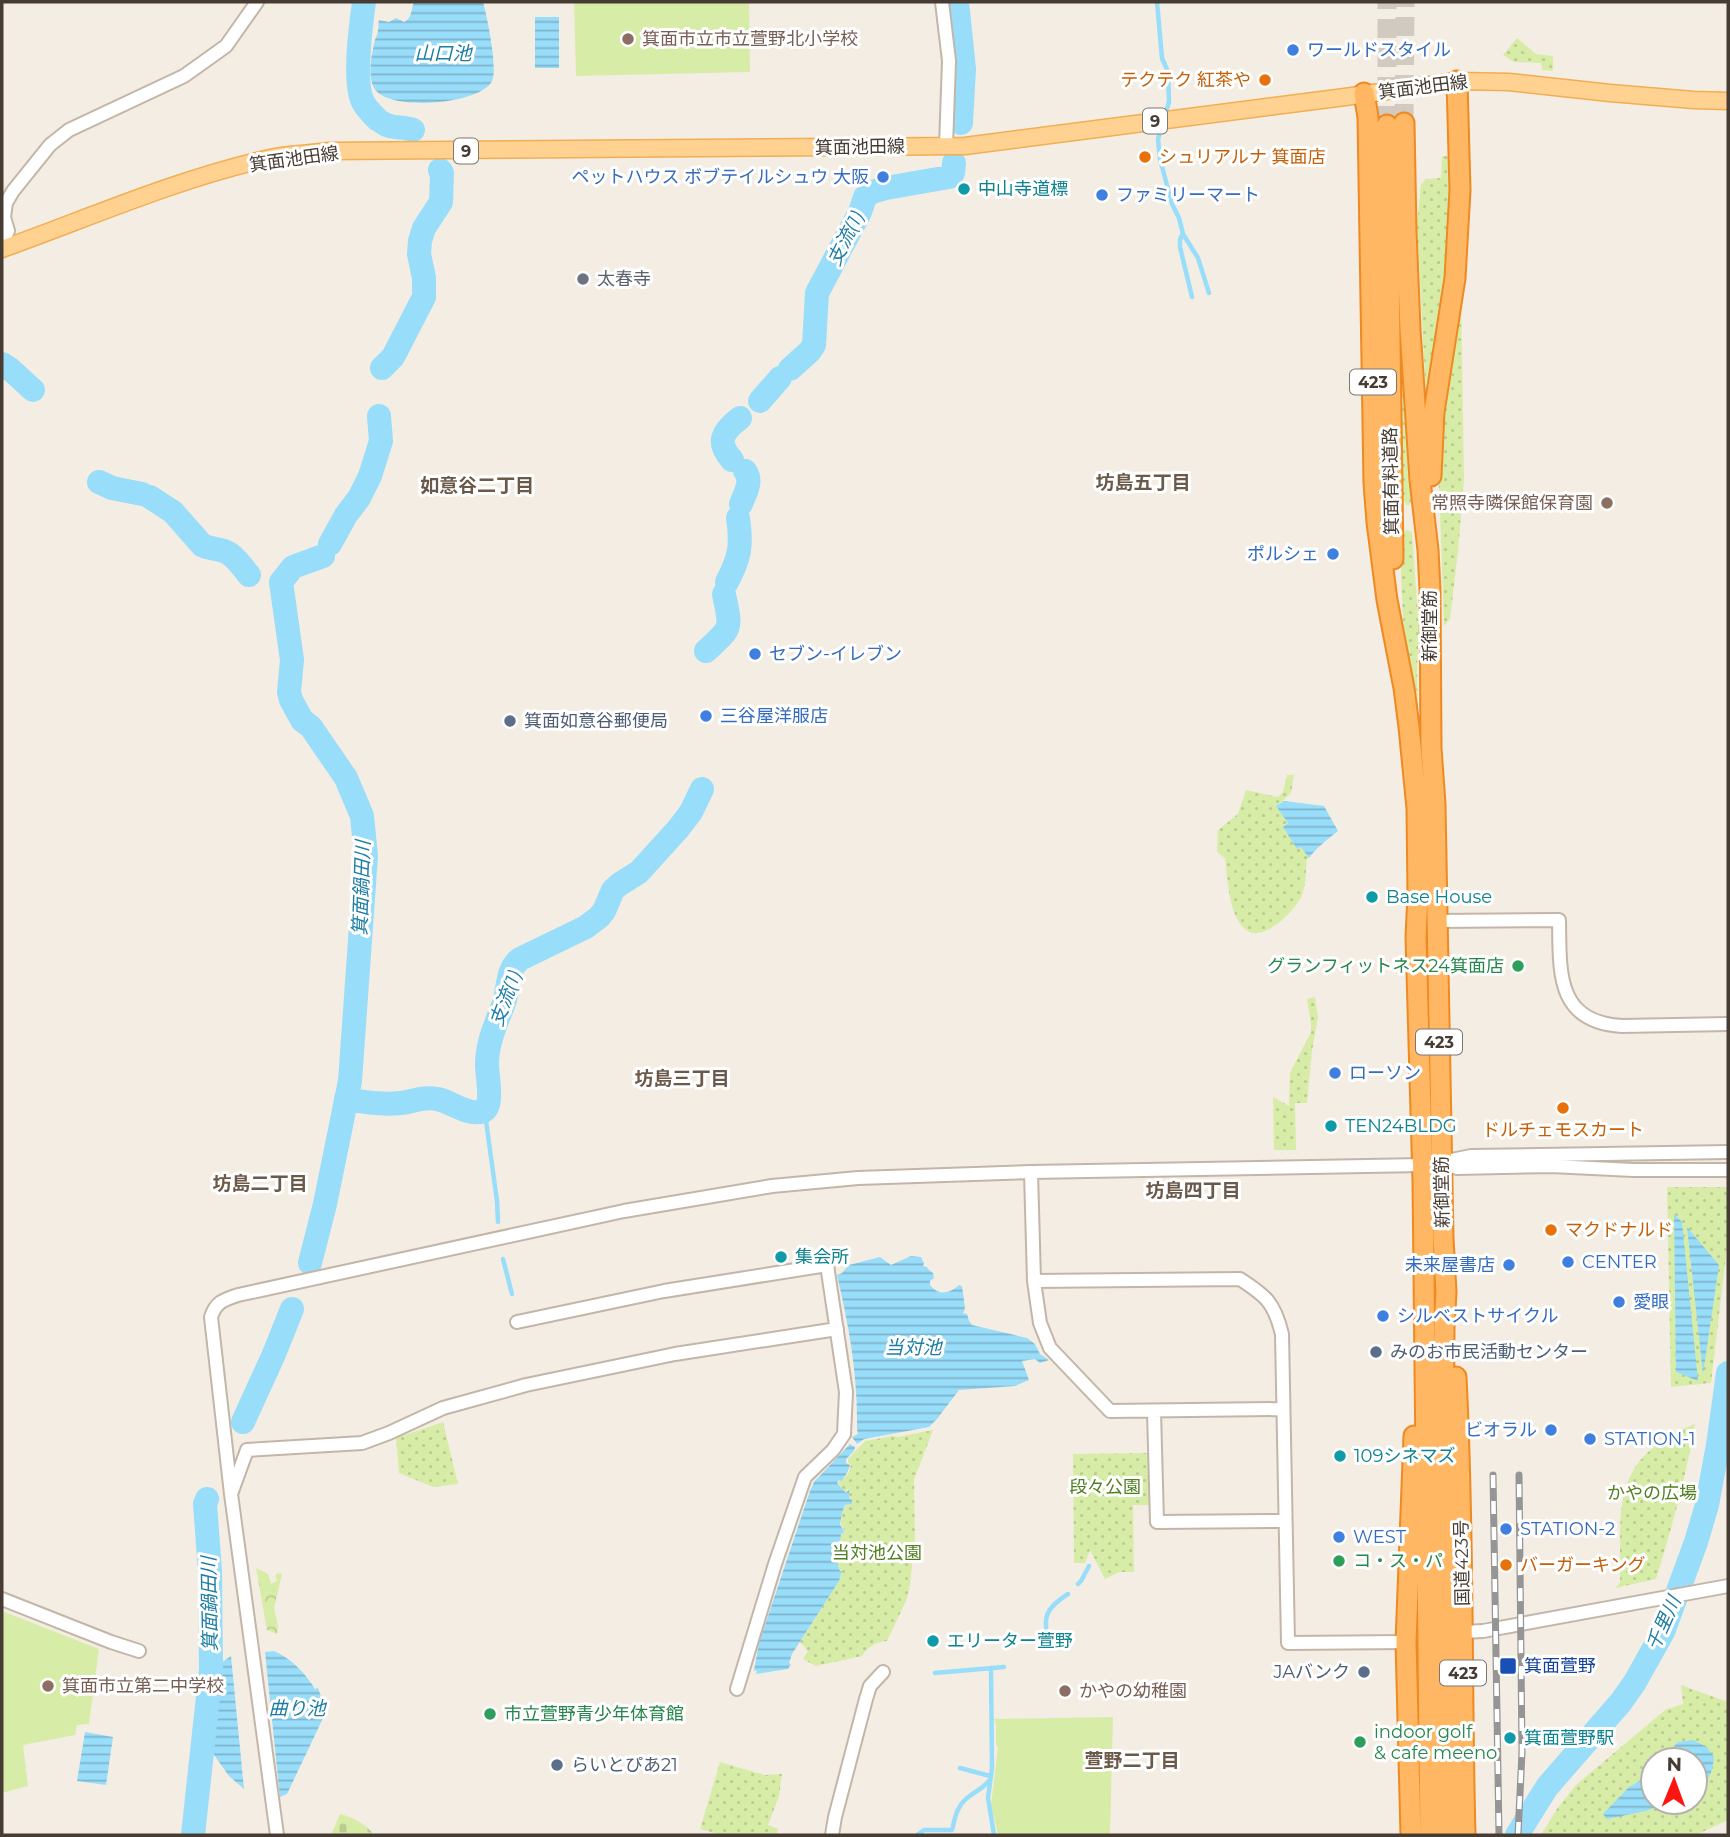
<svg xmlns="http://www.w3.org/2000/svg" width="1730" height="1837" viewBox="0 0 1730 1837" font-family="Montserrat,'Noto Sans JP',sans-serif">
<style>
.grass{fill:url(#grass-dots);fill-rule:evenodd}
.forest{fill:url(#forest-crowns)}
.cemetery{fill:url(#cemetery-stones)}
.pitch{fill:#d7eda7}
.water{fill:url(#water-rules)}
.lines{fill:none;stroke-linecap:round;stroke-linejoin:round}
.stream{stroke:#98ddf9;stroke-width:4.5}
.river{stroke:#98ddf9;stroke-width:24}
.highway-tunnel{stroke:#d1cac0;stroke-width:19;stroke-dasharray:19 10;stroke-linecap:butt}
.minor-casing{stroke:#c3b6a8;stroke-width:16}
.major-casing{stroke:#f1ae54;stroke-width:19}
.highway-casing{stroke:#ef8a22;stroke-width:23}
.minor{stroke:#fff;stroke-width:12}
.major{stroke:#ffd291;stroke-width:16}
.highway{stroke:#ffb763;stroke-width:19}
.rail-casing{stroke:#959595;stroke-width:7}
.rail{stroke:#fff;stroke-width:4.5;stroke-dasharray:13;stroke-linecap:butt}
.education-dot{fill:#8d6e63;stroke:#fff;stroke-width:2.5}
.shop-dot{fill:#3f7fe0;stroke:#fff;stroke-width:2.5}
.food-dot{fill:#e8710a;stroke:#fff;stroke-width:2.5}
.culture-dot{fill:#0f9aa8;stroke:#fff;stroke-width:2.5}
.worship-dot{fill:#6b7280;stroke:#fff;stroke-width:2.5}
.service-dot{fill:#5c6f8a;stroke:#fff;stroke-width:2.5}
.leisure-dot{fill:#2e9e5b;stroke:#fff;stroke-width:2.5}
.transit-dot{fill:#1a4fb4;stroke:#fff;stroke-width:2.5}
.labels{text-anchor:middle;stroke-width:6;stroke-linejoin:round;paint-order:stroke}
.shield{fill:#fff;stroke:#7e7670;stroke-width:2}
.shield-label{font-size:16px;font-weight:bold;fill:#473c33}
.education-label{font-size:18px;fill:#785e54;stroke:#fff;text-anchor:start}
.shop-label{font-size:18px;fill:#366cbe;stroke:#fff;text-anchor:start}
.food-label{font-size:18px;fill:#c56008;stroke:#fff;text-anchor:start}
.street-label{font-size:18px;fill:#473c33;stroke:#fff}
.culture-label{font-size:18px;fill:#0d838f;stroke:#fff;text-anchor:start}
.worship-label{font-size:18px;fill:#5b616d;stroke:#fff;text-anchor:start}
.service-label{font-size:18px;fill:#4e5e75;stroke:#fff;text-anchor:start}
.leisure-label{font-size:18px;fill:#27864d;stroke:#fff;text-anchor:start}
.park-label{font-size:18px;fill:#507f20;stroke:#fff}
.transit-label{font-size:18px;fill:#164399;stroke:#fff;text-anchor:start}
.water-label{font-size:19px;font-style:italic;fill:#1e7da5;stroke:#fff}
.neighbourhood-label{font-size:19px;font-weight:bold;fill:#6b5949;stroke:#fff}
</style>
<defs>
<pattern id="grass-dots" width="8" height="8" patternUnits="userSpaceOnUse" patternTransform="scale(1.75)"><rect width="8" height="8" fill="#d7eda7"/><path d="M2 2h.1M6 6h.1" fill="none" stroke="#bacc90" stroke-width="1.8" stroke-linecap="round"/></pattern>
<pattern id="forest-crowns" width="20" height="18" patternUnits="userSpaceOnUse" patternTransform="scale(1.75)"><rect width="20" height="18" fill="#d7eda7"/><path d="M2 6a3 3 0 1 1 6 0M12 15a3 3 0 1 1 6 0" fill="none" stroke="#bacc90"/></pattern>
<pattern id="cemetery-stones" width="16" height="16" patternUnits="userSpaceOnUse" patternTransform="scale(1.75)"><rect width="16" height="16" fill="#d7eda7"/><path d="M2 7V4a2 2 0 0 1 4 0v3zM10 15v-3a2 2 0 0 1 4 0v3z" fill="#bacc90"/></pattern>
<pattern id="water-rules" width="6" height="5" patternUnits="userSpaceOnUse" patternTransform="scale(1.75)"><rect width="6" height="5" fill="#98ddf9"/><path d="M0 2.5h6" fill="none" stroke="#7eb4ca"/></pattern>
</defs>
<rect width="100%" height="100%" fill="#f4ede3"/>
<path class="grass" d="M 1517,38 L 1536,54 L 1553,56 L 1553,71 L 1542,70 L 1541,63 L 1514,62 L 1503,55 Z
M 1442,156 L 1451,156 L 1453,227 L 1427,417 L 1417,223 L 1421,184 L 1426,179 L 1441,178 Z
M 1461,289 L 1464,480 L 1458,551 L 1450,619 L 1444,626 L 1438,456 L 1440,427 Z
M 1399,321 L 1411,502 L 1408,506 L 1404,502 L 1401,478 Z
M 1407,530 L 1412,532 L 1419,630 L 1417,667 L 1418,717 L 1403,621 L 1401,572 L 1404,532 Z
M 1287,775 L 1294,775 L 1291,793 L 1277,806 L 1288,823 L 1283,827 L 1298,849 L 1301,846 L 1309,858 L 1307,859 C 1306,870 1306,882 1303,892 C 1299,908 1263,944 1246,930 C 1228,915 1228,879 1225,858 L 1217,852 L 1218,830 L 1238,814 L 1246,790 L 1278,797 L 1283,792 Z
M 1315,997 L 1318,1017 L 1312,1051 L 1307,1103 L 1295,1103 L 1296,1150 L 1274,1150 L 1273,1097 L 1289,1106 L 1290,1073 L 1311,1032 L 1311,1023 L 1307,999 Z
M 1667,1187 L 1728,1187 L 1728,1239 L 1711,1383 L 1671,1387 Z
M 443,1422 L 458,1484 L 433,1487 L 399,1473 L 396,1438 Z
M 1695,1424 C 1686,1477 1672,1527 1656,1579 L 1615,1588 L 1620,1583 C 1621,1505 1610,1459 1695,1424 Z
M 933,1430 L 914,1480 L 915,1538 L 910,1585 L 906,1601 L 887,1641 C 875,1642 868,1647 862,1656 L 816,1666 L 803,1659 L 808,1651 L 800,1642 L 839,1581 L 842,1572 L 837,1566 L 837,1547 L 835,1543 L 840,1543 L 841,1534 L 846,1532 L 841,1525 L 842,1513 L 846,1505 L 852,1504 L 852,1500 L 849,1498 L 849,1489 L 847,1489 L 846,1493 L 838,1483 L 840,1480 L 842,1481 L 849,1472 L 851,1465 L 848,1462 L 848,1459 L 865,1441 L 893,1436 L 898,1437 Z
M 1149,1453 L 1149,1505 L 1133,1505 L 1134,1572 L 1119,1572 L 1105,1579 L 1090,1550 L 1085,1563 L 1074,1563 L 1073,1454 Z
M 1681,1685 L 1728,1702 L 1728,1820 L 1696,1835 L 1541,1835 L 1557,1809 L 1576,1785 L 1665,1710 L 1683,1704 ZM 1653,1760 L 1695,1760 L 1695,1802 L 1653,1802 Z
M 720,1762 L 765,1775 L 782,1774 L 779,1796 L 768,1825 L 778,1829 L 777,1835 L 722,1835 L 700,1829 Z"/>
<path class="forest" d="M 256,1568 L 268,1574 L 271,1584 L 277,1581 L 275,1575 L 278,1573 L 282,1574 L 274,1608 L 278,1626 L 277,1634 L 267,1630 Z"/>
<path class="cemetery" d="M 340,1814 C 352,1817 366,1824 374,1835 L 331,1835 Z"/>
<path class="pitch" d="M 574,2 L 749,2 L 750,72 L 576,76 Z
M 2,1611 L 99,1649 L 89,1724 L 77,1725 L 75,1735 L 23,1745 L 28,1786 L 2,1793 Z
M 1113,1717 L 1110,1835 L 998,1835 L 991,1805 L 998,1747 L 996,1744 L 996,1725 L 994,1719 Z"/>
<path class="water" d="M 414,2 L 483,2 C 487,16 498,69 492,81 C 480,105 387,112 374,88 C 367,75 372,53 375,40 C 376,37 378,34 378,30 C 379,27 378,23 379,20 L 389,22 L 396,18 L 404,22 C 412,19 411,9 414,2 Z
M 535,17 L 559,17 L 559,68 L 535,68 Z
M 1284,801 L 1324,806 L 1338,831 C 1328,839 1317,847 1309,858 L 1301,847 L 1297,849 L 1283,827 L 1288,823 L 1276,806 Z
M 1674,1214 L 1682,1222 L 1698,1381 L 1676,1372 Z
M 1687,1227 L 1719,1265 L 1703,1374 Z
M 911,1256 L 921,1257 L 924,1263 L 923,1266 L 927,1267 L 928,1269 L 933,1273 L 934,1278 L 930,1281 L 930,1285 C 939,1296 949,1294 959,1285 L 962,1286 L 965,1308 L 963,1313 L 967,1314 L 969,1321 L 972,1325 L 1027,1338 L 1035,1344 L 1040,1354 L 1049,1360 L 1040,1363 L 1035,1359 L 1022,1361 L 1029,1380 L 1015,1386 L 959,1390 L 937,1419 L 929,1427 L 864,1439 L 857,1444 L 852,1437 L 858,1434 L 857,1429 C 858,1376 849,1326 837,1275 L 842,1273 L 849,1265 L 880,1257 L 891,1265 Z
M 850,1444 L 855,1447 L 854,1451 L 846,1459 L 846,1463 L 850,1465 L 848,1471 L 842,1481 L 839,1480 L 837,1483 L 846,1493 L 849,1489 L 849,1498 L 852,1500 L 852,1504 L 845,1505 L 842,1513 L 840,1525 L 845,1532 L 841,1534 L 840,1543 L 836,1542 L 834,1543 C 838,1552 835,1562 840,1571 L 842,1571 L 839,1581 L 792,1654 L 789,1663 L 791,1664 L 788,1669 L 756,1674 L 757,1671 L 754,1670 L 759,1643 L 810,1491 L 814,1482 Z
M 274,1651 C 292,1659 304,1672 315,1689 L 318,1688 L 325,1708 L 325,1714 L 287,1794 L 280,1797 L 265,1652 Z
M 231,1656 L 244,1789 L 229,1776 L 212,1752 L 221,1663 Z
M 85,1732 L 113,1737 L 106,1785 L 77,1781 Z
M 1693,1740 L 1707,1747 L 1714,1757 C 1712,1773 1710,1781 1695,1789 L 1695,1760 L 1661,1760 L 1678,1742 Z
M 1653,1768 L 1653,1802 L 1671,1802 L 1646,1811 L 1607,1819 L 1603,1814 L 1629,1787 L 1644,1778 Z"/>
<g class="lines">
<path class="stream" d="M 1157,2 L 1162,58 L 1168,72 L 1169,102 L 1164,118
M 1162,126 L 1158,139 L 1160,159 L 1172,204 L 1179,218 L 1183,234 L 1198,258 L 1209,293
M 1182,235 L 1180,240 L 1180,247 L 1192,297
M 486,1121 L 497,1201 L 498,1222
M 503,1259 L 512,1294
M 1078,1584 L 1081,1581 L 1089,1566
M 1049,1649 C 1045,1619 1040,1612 1068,1594
M 991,1668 L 992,1768 L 988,1798 L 994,1835
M 935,1673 L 1004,1667
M 960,1768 L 990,1776
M 917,1835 L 924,1830 L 952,1830 C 954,1823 955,1814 959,1808 C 965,1795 980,1792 989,1781"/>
<path class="river" d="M 364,2 C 361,24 353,83 363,102 C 366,108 372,114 377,119
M 957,2 L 964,69 L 961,123
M 383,123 C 391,129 404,126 413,130
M 2,364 L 10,369 L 33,390
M 382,368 L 393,357 L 424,297 L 424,278 L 419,254 L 420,241 L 424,228 L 441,202 L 442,173 L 440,170
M 790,369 L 809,352 L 814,345 L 817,293 L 860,212 L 865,197 L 872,192 L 886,188 L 949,177 L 953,173 L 954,163
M 760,401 L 780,378
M 732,460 C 716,442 722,432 740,418
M 99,482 L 112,488 L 142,494
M 150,497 L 173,512 L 202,545 C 209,549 216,548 224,551 C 235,555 242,567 249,575
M 741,504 C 745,493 753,481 745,471
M 330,544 L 346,515 L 359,498 L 370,476 L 381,441 L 379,416
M 727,582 C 740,557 742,546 738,518
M 706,651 C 733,626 731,630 724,594
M 346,1099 C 364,1102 382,1105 400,1103 C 414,1102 421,1096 437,1099 C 451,1101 468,1117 483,1111 C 494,1106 487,1076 487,1065 C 487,1042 496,1024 504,1003 C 509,988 506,970 520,959 L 586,927 L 599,917 L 604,911 L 613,890 L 620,884 L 639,872 L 678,829 L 691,812 L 702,789
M 310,1263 L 325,1204 L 350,1081 L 366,856 L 362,816 L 346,778 L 311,727 L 302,720 L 291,700 L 289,692 L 292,660 L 281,582 L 293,567 L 323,556
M 243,1422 L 274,1354 L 292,1309
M 193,1835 L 211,1669 L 210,1571 L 205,1504 L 207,1499
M 1517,1835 L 1547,1787 L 1621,1702 L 1635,1682 L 1663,1632 L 1696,1542 L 1707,1505 L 1718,1445 L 1728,1373"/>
<path class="highway-tunnel" d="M 1404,123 L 1405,2
M 1387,125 L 1387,2"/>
<defs>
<path id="minor" d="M 942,2 L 949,61 L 946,146
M 2,244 L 8,231 L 4,217 L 6,203 L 13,191 L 50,145 L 69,130 L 184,76 L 226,46 L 257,2
M 1437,921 L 1559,920 C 1560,971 1555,1022 1622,1026 L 1728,1024
M 1446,1164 L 1457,1168 L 1551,1166 L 1633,1170 L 1728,1170
M 1031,1172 L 1034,1281 L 1040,1323 L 1050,1348 L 1110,1411 L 1282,1409
M 1034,1281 L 1240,1279 C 1266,1296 1274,1302 1282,1334 L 1288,1643 L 1406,1642
M 517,1322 L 664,1291 L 827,1265 L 846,1392 L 844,1434 L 833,1450 L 805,1477 L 775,1564 L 737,1689
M 1154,1411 L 1157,1522 L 1284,1521
M 231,1494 L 211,1317 C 216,1302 223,1300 238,1295 L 624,1211 L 772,1186 L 858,1178 L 1031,1172 L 1422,1165 L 1442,1162 L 1471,1156 L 1728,1152
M 2,1599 L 111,1642 L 139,1651
M 1463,1632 L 1483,1631 L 1728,1586
M 277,1835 L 231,1494 L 247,1450 L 362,1443 L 389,1433 L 443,1408 L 526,1385 L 675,1354 L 837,1329
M 832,1835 L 835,1817 L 866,1699 L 870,1686 L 883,1672"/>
<path id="major" d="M 2,249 C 91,217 177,179 270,158 C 289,154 310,154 329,151 L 965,146 L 1345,97 L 1457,81 L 1509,82 L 1610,93 L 1694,100 L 1728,101"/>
<path id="highway" d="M 1364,93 L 1368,117 L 1374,483 L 1377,522 L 1387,600 L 1404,688 L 1409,727 L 1417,808 L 1418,895 L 1416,937 L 1423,1181 L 1430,1835
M 1404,123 L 1406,231 L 1410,329 L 1420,480 L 1428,550 L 1430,590 L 1431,748 L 1435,804 L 1443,1238 L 1446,1292 L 1444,1327 L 1443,1503 L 1446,1835
M 1387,125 L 1393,559
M 1431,476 L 1434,412 L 1455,278 L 1460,190 L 1457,81
M 1456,1377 C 1464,1529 1461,1682 1465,1835
M 1411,1835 L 1406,1642 L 1414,1436"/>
</defs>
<use href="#minor" class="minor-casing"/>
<use href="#major" class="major-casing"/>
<use href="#highway" class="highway-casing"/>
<use href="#minor" class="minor"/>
<use href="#major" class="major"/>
<use href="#highway" class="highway"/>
<defs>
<path id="rail" d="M 1493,1475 L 1499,1835
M 1518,1835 L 1522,1752 L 1519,1475"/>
</defs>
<use href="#rail" class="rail-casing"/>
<use href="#rail" class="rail"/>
</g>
<g class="education-dot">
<circle cx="628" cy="39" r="7"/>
<circle cx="1607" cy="503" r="7"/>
<circle cx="48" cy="1686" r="7"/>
<circle cx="1065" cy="1691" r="7"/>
</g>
<g class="shop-dot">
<circle cx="1293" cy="50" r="7"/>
<circle cx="883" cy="177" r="7"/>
<circle cx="1102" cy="195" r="7"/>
<circle cx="1333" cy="554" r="7"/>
<circle cx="755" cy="654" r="7"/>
<circle cx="706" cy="716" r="7"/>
<circle cx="1335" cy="1073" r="7"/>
<circle cx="1568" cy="1262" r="7"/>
<circle cx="1509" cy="1265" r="7"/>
<circle cx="1619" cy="1302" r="7"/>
<circle cx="1383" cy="1316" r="7"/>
<circle cx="1551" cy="1430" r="7"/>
<circle cx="1590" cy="1439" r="7"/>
<circle cx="1506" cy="1529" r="7"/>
<circle cx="1339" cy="1537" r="7"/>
</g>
<g class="food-dot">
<circle cx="1265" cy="80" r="7"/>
<circle cx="1145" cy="157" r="7"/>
<circle cx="1563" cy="1108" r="7"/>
<circle cx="1551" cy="1230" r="7"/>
<circle cx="1506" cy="1565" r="7"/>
</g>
<g class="culture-dot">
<circle cx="964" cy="189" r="7"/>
<circle cx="1372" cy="897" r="7"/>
<circle cx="1331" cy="1126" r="7"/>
<circle cx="781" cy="1257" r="7"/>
<circle cx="1340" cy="1456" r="7"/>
<circle cx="933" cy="1641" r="7"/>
<circle cx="1510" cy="1738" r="7"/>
</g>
<circle class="worship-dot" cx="583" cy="279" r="7"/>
<g class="service-dot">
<circle cx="510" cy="721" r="7"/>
<circle cx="1376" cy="1352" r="7"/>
<circle cx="1364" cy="1672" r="7"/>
<circle cx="557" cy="1765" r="7"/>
</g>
<g class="leisure-dot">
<circle cx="1518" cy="966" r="7"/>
<circle cx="1339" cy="1561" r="7"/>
<circle cx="490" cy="1714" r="7"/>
<circle cx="1360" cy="1742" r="7"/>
</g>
<rect class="transit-dot" x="1499" y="1657" width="18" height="18" rx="3.5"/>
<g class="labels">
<g class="shield">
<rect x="1143" y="108.5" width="24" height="25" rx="5"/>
<rect x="454" y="138.5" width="24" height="25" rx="5"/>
<rect x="1350" y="369.5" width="46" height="25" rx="5"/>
<rect x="1416" y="1029.5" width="46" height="25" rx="5"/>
<rect x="1440" y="1660.5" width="46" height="25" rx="5"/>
</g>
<g class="shield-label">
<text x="1155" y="127">9</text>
<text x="466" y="157">9</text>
<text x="1373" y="388">423</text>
<text x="1439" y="1048">423</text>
<text x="1463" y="1679">423</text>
</g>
<g class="education-label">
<text x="642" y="45">箕面市立市立萱野北小学校</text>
<text x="1593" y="509" text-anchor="end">常照寺隣保館保育園</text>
<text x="62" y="1692">箕面市立第二中学校</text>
<text x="1079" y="1697">かやの幼稚園</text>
</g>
<g class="shop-label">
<text x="1307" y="56">ワールドスタイル</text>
<text x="869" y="183" text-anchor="end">ペットハウス ボブテイルシュウ 大阪</text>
<text x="1116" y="201">ファミリーマート</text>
<text x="1319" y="560" text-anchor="end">ポルシェ</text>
<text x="769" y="660">セブン-イレブン</text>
<text x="720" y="722">三谷屋洋服店</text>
<text x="1349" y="1079">ローソン</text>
<text x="1582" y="1268">CENTER</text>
<text x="1495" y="1271" text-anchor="end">未来屋書店</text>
<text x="1633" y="1308">愛眼</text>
<text x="1397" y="1322">シルベストサイクル</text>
<text x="1537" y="1436" text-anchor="end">ビオラル</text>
<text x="1604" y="1445">STATION-1</text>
<text x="1520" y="1535">STATION-2</text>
<text x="1353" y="1543">WEST</text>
</g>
<g class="food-label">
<text x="1251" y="86" text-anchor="end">テクテク 紅茶や</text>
<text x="1159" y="163">シュリアルナ 箕面店</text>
<text x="1563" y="1136" text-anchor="middle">ドルチェモスカート</text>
<text x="1565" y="1236">マクドナルド</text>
<text x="1520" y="1571">バーガーキング</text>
</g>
<g class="street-label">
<text transform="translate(1423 87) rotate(-7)" y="6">箕面池田線</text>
<text transform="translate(860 147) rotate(-1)" y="6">箕面池田線</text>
<text transform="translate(294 159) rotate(-8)" y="6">箕面池田線</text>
<text transform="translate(1391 481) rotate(-91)" y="6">箕面有料道路</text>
<text transform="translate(1430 626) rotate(-90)" y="6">新御堂筋</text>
<text transform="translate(1442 1192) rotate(-91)" y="6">新御堂筋</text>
<text transform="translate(1462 1563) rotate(-91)" y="6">国道423号</text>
</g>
<g class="culture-label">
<text x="978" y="195">中山寺道標</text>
<text x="1386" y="903">Base House</text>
<text x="1345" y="1132">TEN24BLDG</text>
<text x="795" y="1263">集会所</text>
<text x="1354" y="1462">109シネマズ</text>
<text x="947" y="1647">エリーター萱野</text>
<text x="1524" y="1744">箕面萱野駅</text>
</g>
<g class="worship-label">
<text x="597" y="285">太春寺</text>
</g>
<g class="service-label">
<text x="524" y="727">箕面如意谷郵便局</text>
<text x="1390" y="1358">みのお市民活動センター</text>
<text x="1350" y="1678" text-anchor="end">JAバンク</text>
<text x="571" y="1771">らいとぴあ21</text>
</g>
<g class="leisure-label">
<text x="1504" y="972" text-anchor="end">グランフィットネス24箕面店</text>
<text x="1353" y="1567">コ・ス・パ</text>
<text x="504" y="1720">市立萱野青少年体育館</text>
<text x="1374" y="1738">indoor golf<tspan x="1374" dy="21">&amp; cafe meeno</tspan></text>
</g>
<g class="park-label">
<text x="1105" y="1493">段々公園</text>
<text x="1652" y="1499">かやの広場</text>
<text x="877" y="1559">当対池公園</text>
</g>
<g class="transit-label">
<text x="1524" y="1672">箕面萱野</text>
</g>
<g class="water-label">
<text x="443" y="60">山口池</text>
<text transform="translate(845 238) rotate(-64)" y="7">支流(1)</text>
<text transform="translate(361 888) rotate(-88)" y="7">箕面鍋田川</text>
<text transform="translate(505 998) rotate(-70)" y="7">支流(1)</text>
<text x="913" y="1354">当対池</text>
<text transform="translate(209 1604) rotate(-91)" y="7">箕面鍋田川</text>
<text transform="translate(1663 1623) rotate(-66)" y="7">千里川</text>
<text x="297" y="1715">曲り池</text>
</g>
<g class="neighbourhood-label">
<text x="1143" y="489">坊島五丁目</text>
<text x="477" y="492">如意谷二丁目</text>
<text x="682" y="1085">坊島三丁目</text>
<text x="260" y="1190">坊島二丁目</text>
<text x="1193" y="1197">坊島四丁目</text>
<text x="1132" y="1767">萱野二丁目</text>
</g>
</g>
<rect width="1730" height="1837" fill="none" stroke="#473c33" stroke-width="7"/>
<g transform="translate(1674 1781) rotate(1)"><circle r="33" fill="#ffffff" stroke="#b5b1ad" stroke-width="2"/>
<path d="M0-5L12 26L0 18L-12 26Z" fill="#ff150f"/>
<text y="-10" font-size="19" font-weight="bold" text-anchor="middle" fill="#473c33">N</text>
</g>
</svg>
